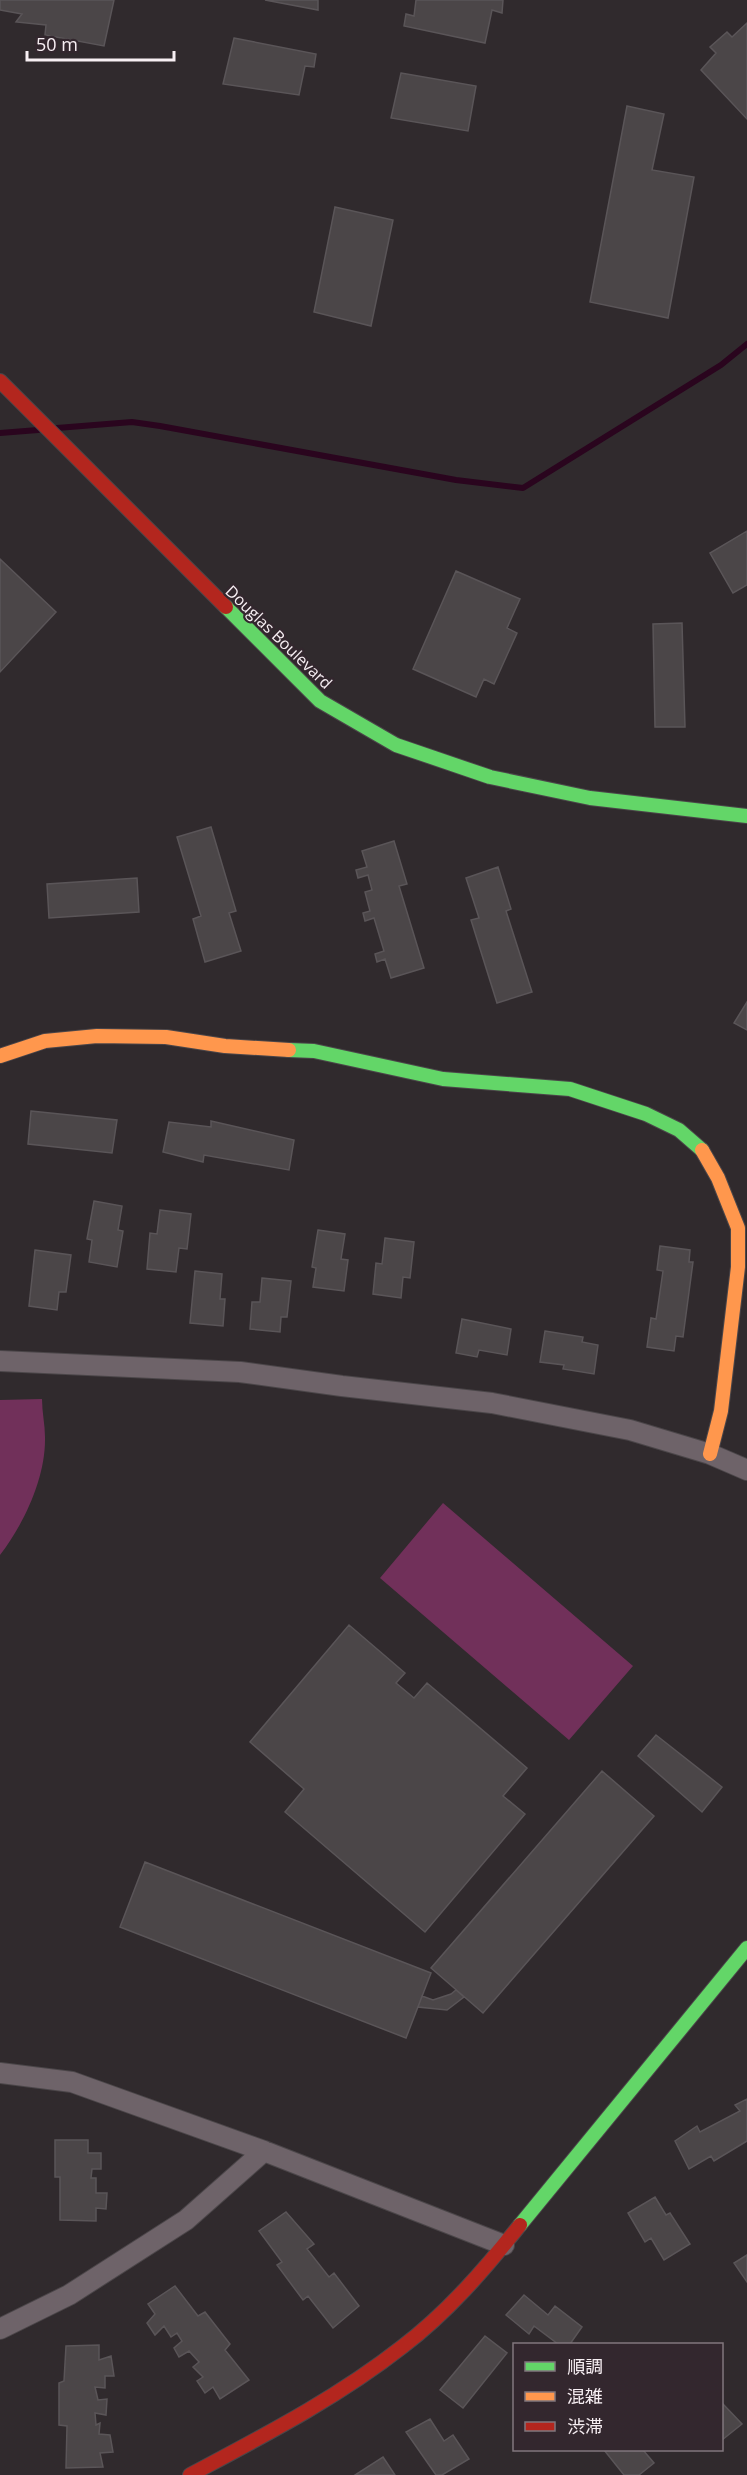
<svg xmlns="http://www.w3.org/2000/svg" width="747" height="2475" viewBox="0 0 747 2475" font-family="'Open Sans','Noto Sans JP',sans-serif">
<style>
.green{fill:#71305a}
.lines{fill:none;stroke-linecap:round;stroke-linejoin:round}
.stream{stroke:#2a051e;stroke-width:6}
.building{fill:#4b4648;stroke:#5a5558;stroke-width:1.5}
.street-casing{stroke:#4b4649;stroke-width:22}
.fast-casing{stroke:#4b4649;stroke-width:16}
.slow-casing{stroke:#4b4649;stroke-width:16}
.jam-casing{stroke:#4b4649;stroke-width:16}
.street{stroke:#6e6369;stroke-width:20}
.fast{stroke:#63d668;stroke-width:14}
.slow{stroke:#ff974d;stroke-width:14}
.jam{stroke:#b3261e;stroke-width:14}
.labels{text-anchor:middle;stroke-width:4.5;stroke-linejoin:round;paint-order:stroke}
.street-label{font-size:16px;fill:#f7eff3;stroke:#33272e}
</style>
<rect width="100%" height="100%" fill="#302a2d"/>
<path class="green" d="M 42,1399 C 42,1412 45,1425 45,1437 C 46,1477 24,1524 0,1555 L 0,1400 Z
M 443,1503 L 633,1666 L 569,1740 L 380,1578 Z"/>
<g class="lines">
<path class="stream" d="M 57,428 L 132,422 L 160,426 L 456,480 L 523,488 L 721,365 L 747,344
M 0,433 L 38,430"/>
</g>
<path class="building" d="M 0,0 L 114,0 L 104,46 L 45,35 L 46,25 L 16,22 L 22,14 L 0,10 Z
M 265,0 L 318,0 L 318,10 Z
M 416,0 L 503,0 L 502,13 L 492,10 L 485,43 L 404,26 L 406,14 L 414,16 Z
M 747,23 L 747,119 L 701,70 L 716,53 L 710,47 L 727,32 L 732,37 Z
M 234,38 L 316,54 L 314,67 L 305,66 L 299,95 L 223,84 Z
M 401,73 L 476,86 L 468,131 L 391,118 Z
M 627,106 L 664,114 L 652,170 L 694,177 L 668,318 L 590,302 Z
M 335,207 L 393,220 L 371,326 L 314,312 Z
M 747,531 L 747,585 L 733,593 L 710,553 Z
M 0,559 L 56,612 L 0,672 Z
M 456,571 L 520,599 L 507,628 L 517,633 L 494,684 L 484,679 L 476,697 L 413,669 Z
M 682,623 L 685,727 L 655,727 L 653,624 Z
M 211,827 L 236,911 L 229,913 L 241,951 L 205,962 L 193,919 L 201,916 L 177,837 Z
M 394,841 L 407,884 L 399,886 L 424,968 L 391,978 L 385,959 L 377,962 L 375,954 L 384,951 L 374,918 L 365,921 L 363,913 L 370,911 L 365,892 L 372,890 L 368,875 L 358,878 L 356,870 L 367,867 L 362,851 Z
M 498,867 L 511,909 L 506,911 L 532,992 L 497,1003 L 471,920 L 479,918 L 466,878 Z
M 137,878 L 139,912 L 49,918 L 47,884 Z
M 747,1002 L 747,1030 L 734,1023 Z
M 31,1111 L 117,1120 L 112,1153 L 28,1144 Z
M 211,1121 L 294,1140 L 289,1170 L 204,1155 L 203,1162 L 163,1152 L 169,1122 L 211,1127 Z
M 94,1201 L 122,1206 L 118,1230 L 123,1231 L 117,1267 L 89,1262 L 92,1240 L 87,1239 Z
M 160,1210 L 191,1214 L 187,1249 L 179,1248 L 176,1272 L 147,1269 L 150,1233 L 157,1234 Z
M 318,1230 L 345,1234 L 341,1259 L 348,1260 L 344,1291 L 313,1287 L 316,1268 L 312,1267 Z
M 385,1238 L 414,1242 L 410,1278 L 403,1277 L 401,1298 L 373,1294 L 376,1263 L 382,1264 Z
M 660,1246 L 690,1250 L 689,1262 L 693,1262 L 683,1337 L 676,1336 L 674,1351 L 647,1347 L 651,1318 L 656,1319 L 663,1271 L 657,1270 Z
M 35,1250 L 71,1255 L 66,1292 L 59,1292 L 57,1310 L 29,1306 Z
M 195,1271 L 222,1274 L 220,1299 L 225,1299 L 223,1326 L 190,1323 Z
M 262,1278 L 291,1281 L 287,1317 L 281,1317 L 280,1332 L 250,1329 L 252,1302 L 260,1302 Z
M 462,1319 L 511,1329 L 507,1355 L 479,1350 L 477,1357 L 456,1353 Z
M 545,1331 L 583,1337 L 582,1342 L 598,1345 L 594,1374 L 563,1369 L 564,1365 L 540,1362 Z
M 349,1625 L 405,1673 L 396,1683 L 414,1698 L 427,1683 L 527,1768 L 503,1796 L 525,1814 L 425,1932 L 285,1812 L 304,1789 L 250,1742 Z
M 656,1735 L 722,1787 L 702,1812 L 638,1756 Z
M 602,1771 L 654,1816 L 483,2013 L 431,1968 Z
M 145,1862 L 431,1973 L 406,2038 L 120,1927 Z
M 456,1990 L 464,1997 L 447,2010 L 418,2007 L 422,1996 L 433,2000 L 451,1994 Z
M 747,2099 L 747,2141 L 714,2161 L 711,2156 L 689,2169 L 675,2141 L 697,2126 L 700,2132 L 740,2111 L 735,2105 Z
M 55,2140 L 88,2140 L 88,2153 L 101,2153 L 101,2169 L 92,2169 L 91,2178 L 96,2178 L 96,2193 L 107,2193 L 106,2209 L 96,2208 L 96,2221 L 60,2220 L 60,2177 L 55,2177 Z
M 655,2197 L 666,2215 L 670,2213 L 690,2244 L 664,2260 L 651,2238 L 645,2242 L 628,2213 Z
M 286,2212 L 314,2244 L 307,2249 L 329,2277 L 334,2273 L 359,2306 L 333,2328 L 308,2296 L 303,2300 L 277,2265 L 282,2262 L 259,2231 Z
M 747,2255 L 747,2282 L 734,2263 Z
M 175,2286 L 198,2316 L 205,2312 L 230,2344 L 225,2350 L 249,2380 L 220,2399 L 213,2387 L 205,2393 L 197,2381 L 203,2377 L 193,2367 L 199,2362 L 189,2351 L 179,2357 L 174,2348 L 182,2341 L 177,2333 L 171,2337 L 164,2326 L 155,2335 L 147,2323 L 155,2314 L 148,2304 Z
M 524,2295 L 548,2315 L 555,2306 L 582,2327 L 570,2344 L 558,2344 L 534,2326 L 529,2334 L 506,2315 Z
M 485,2336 L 507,2353 L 463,2408 L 440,2390 Z
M 99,2345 L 99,2360 L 111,2356 L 114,2376 L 105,2376 L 105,2388 L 95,2387 L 98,2400 L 107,2399 L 106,2415 L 95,2413 L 96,2425 L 100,2423 L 99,2434 L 110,2435 L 113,2452 L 100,2453 L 103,2467 L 66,2468 L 67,2426 L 59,2425 L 59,2383 L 64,2381 L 66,2346 Z
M 723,2404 L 742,2424 L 722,2440 L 722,2405 Z
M 430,2419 L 444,2441 L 453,2435 L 469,2459 L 442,2475 L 436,2475 L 406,2432 Z
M 604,2450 L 643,2450 L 654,2463 L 639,2475 L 624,2475 Z
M 383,2457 L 395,2475 L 355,2475 Z"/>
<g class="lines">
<defs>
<path id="street" d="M 0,1361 L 240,1372 L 342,1386 L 492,1403 L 630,1430 L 710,1454 L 747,1470
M 0,2073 L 72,2082 L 264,2151 L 504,2245
M 0,2329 L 69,2295 L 186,2220 L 264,2151"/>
<path id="fast" d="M 226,607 L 320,701 L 396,745 L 490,777 L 590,798 L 747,816
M 289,1050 L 314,1051 L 443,1079 L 570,1089 L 646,1114 L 679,1130 L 702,1150
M 520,2225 L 747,1948"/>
<path id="slow" d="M 0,1056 L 45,1041 L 97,1036 L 166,1037 L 225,1046 L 289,1050
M 702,1150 L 718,1178 L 738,1228 L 738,1267 L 721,1411 L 710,1454"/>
<path id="jam" d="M 0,381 L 226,607
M 190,2475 C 263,2436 337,2398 402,2347 C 447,2313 485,2269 520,2225"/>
</defs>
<use href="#street" class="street-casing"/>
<use href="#fast" class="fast-casing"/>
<use href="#slow" class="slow-casing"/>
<use href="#jam" class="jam-casing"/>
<use href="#street" class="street"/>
<use href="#fast" class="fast"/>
<use href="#slow" class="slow"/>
<use href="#jam" class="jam"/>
</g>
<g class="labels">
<g class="street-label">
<text transform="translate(279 637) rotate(44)" y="6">Douglas Boulevard</text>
</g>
</g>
<rect x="513" y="2343" width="210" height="108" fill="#33272e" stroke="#81777d" stroke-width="1.5"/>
<rect x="525" y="2362" width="30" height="9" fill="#63d668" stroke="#81777d" stroke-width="1.5"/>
<text x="567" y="2373" font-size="18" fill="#f7eff3">順調</text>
<rect x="525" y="2392" width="30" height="9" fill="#ff974d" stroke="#81777d" stroke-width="1.5"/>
<text x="567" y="2403" font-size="18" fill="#f7eff3">混雑</text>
<rect x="525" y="2422" width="30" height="9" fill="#b3261e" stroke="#81777d" stroke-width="1.5"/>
<text x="567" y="2433" font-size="18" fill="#f7eff3">渋滞</text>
<path d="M27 51v9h147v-9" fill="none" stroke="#f7eff3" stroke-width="3"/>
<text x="36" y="51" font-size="18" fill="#f7eff3" stroke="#33272e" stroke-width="4.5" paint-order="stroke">50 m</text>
</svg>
